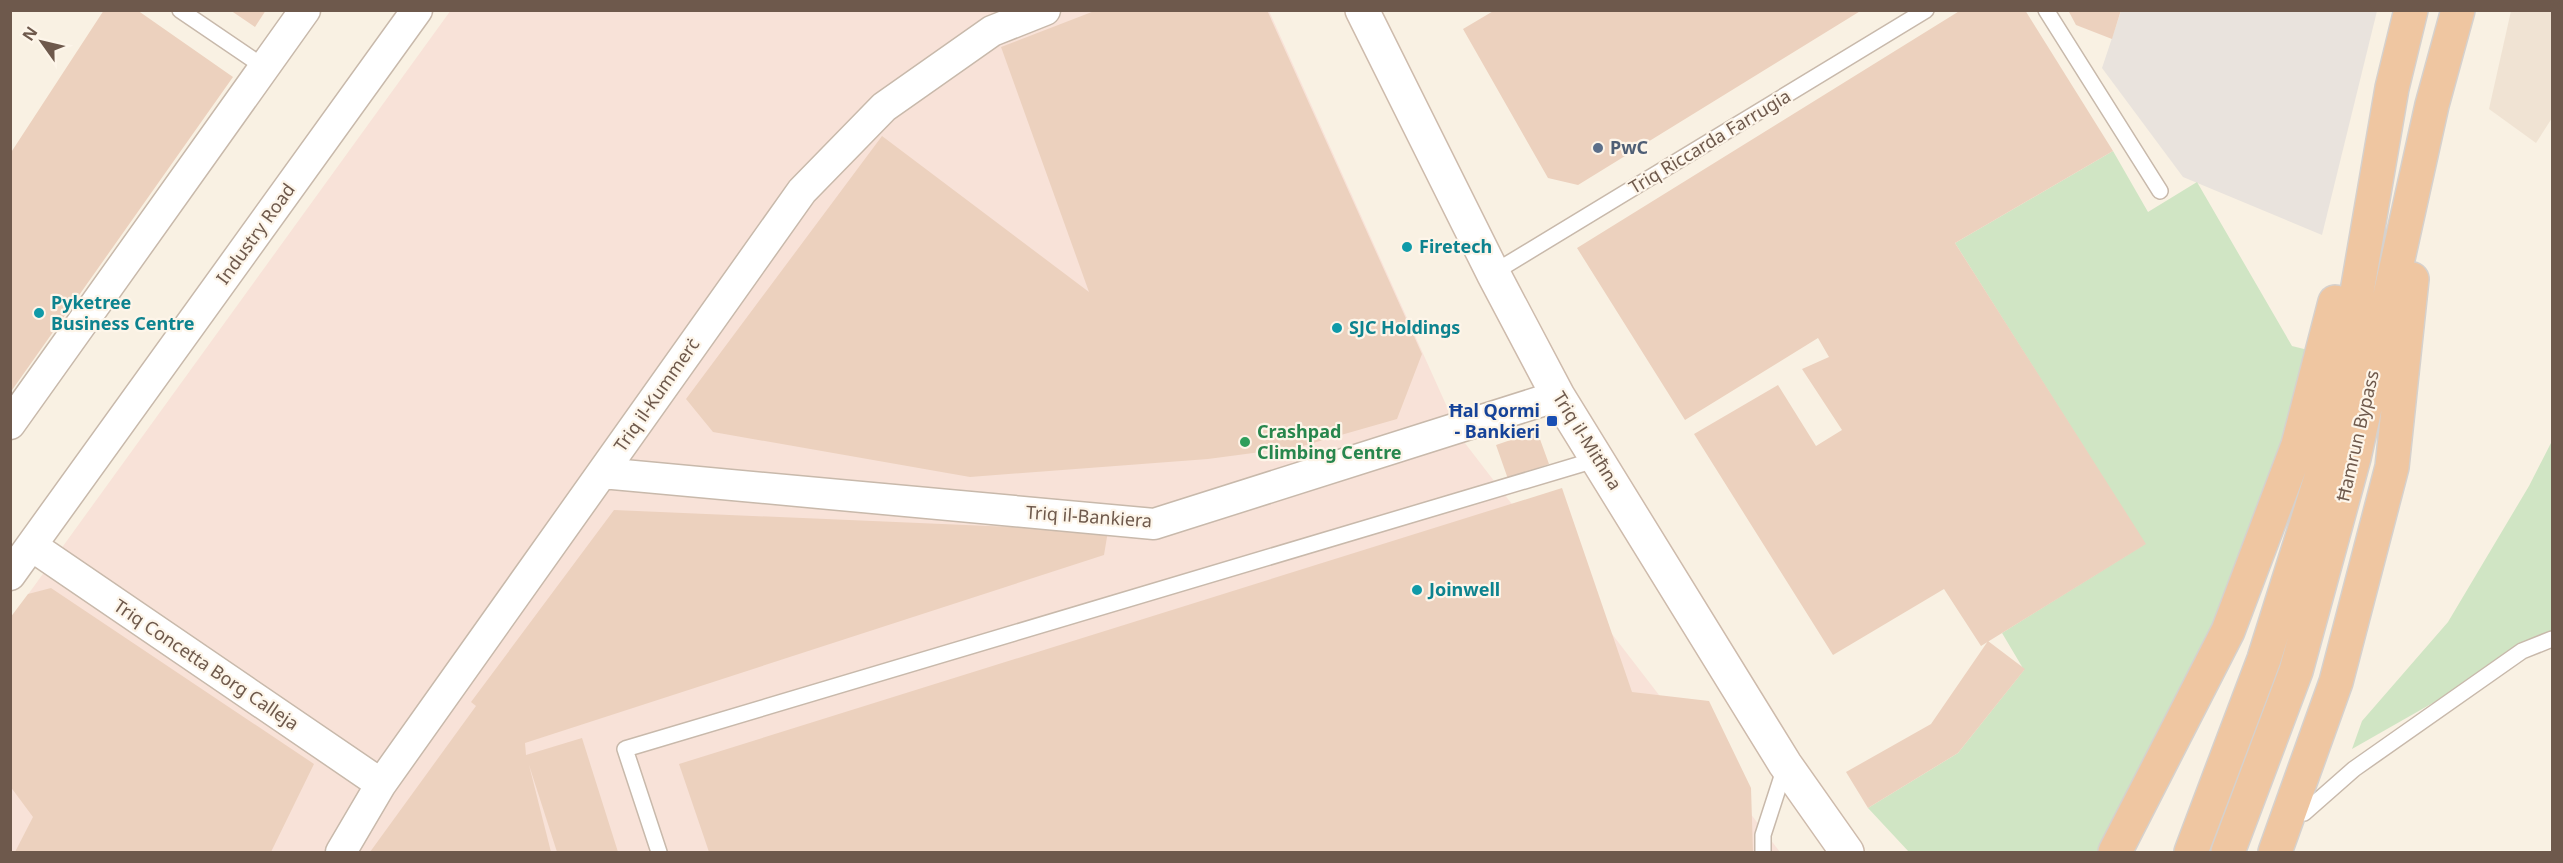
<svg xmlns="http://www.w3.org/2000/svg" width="2563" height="863" viewBox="0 0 2563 863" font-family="'Noto Sans',sans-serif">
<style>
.residential{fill:#f0e3d3}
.commercial{fill:#f8e2d8}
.industrial{fill:#e9e3dd}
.green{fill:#d0e5c4}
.building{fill:#ecd1be}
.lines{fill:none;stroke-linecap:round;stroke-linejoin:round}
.service-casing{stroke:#c8b9ab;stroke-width:18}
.minor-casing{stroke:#c8b9ab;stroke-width:33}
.secondary-casing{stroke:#cebbac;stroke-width:36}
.trunk-casing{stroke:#d6d1cd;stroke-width:36}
.service{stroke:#fff;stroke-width:15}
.minor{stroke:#fff;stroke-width:30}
.secondary{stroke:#fff;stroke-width:33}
.trunk{stroke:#efc6a1;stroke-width:33}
.service-dot{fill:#5c6f8a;stroke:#fdf5e9;stroke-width:2}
.culture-dot{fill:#0f9aa8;stroke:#fdf5e9;stroke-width:2}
.transit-dot{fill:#1a4fb4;stroke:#fdf5e9;stroke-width:2}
.leisure-dot{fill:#2e9e5b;stroke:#fdf5e9;stroke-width:2}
.labels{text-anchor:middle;stroke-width:4.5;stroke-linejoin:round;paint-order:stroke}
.street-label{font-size:18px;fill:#6e594c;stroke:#fdf5e9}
.service-label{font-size:18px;font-weight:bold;fill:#4e5e75;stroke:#fdf5e9;text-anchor:start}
.culture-label{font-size:18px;font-weight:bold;fill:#0d838f;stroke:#fdf5e9;text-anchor:start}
.transit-label{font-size:18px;font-weight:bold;fill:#164399;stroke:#fdf5e9;text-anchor:end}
.leisure-label{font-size:18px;font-weight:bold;fill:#27864d;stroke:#fdf5e9;text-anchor:start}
</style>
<rect width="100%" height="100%" fill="#f9f1e3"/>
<path class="residential" d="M 2511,11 L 2552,11 L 2552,118 L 2536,143 L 2489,109 Z"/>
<path class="commercial" d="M 451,10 L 1269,11 L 1461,438 L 1780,852 L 11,852 L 11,618 Z"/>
<path class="industrial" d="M 2121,11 L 2377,11 L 2322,235 L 2183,177 L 2102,68 Z"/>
<path class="green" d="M 2113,151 L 2148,212 L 2197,182 L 2292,346 L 2312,351 L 2269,497 L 2209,647 L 2100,852 L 1909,852 L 1868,808 L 1958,753 L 2024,670 L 2002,633 L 2145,544 L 1955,243 Z
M 2552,441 L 2552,635 L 2352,749 L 2362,721 L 2448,622 L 2529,486 Z"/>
<path class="building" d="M 104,10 L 137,10 L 233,77 L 10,393 L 10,154 Z
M 230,10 L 266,10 L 255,27 Z
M 1097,10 L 1267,10 L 1422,354 L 1397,419 L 1299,447 L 1208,459 L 970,477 L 713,432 L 686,399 L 882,136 L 1089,292 L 1001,47 Z
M 1495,10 L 1862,10 L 1578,185 L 1548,178 L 1463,29 Z
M 1961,10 L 2025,10 L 2113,151 L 1955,243 L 2146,544 L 1981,646 L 1944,589 L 1833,655 L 1694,434 L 1778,385 L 1816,446 L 1842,430 L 1802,369 L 1829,357 L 1818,338 L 1685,420 L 1577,248 Z
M 2068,10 L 2121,10 L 2112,39 L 2076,25 Z
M 1537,431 L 1549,464 L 1508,479 L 1496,445 Z
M 1562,488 L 1632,692 L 1709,701 L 1751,788 L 1753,852 L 709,852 L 679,764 Z
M 614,510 L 1108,531 L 1104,555 L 525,743 L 526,755 L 582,738 L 618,852 L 557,852 L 529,765 L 551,852 L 370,852 L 476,706 L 471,702 Z
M 51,588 L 314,764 L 271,852 L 15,852 L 33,817 L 10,786 L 10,618 L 28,594 Z
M 1988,641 L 2025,669 L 1958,753 L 1868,808 L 1846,772 L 1931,724 Z"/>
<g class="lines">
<defs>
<path id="service" d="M 180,10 L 264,67
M 2046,10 L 2160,191
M 1493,273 L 1926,10
M 2291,807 L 2304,813 L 2354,769 L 2522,651 L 2552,639
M 659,852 L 625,749 L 1598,459
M 1763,852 L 1763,835 L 1785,767"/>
<path id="minor" d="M 10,424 L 305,10
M 602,473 L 1154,524 L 1558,396
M 32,546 L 381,784
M 10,575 L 417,10
M 341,852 L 381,784 L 802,191 L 884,107 L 992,31 L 1045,10"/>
<path id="secondary" d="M 1362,10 L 1493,273 L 1558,396 L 1785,764 L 1847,852"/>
<path id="trunk" d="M 2115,852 L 2228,631 L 2298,445 L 2335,302
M 2191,852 L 2264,659 L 2330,449 L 2392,88 L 2411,10
M 2228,852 L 2296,671 L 2354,458 L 2432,105 L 2458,10
M 2275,852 L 2336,682 L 2392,467 L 2412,279"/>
</defs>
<use href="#service" class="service-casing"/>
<use href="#minor" class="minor-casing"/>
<use href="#secondary" class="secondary-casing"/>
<use href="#trunk" class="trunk-casing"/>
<use href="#service" class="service"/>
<use href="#minor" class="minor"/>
<use href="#secondary" class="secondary"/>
<use href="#trunk" class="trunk"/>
</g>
<circle class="service-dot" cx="1598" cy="148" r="6"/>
<g class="culture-dot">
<circle cx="1407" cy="247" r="6"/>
<circle cx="39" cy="313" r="6"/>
<circle cx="1337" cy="328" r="6"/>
<circle cx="1417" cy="590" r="6"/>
</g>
<rect class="transit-dot" x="1546" y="415" width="12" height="12" rx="3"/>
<circle class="leisure-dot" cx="1245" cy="442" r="6"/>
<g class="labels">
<g class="street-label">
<text transform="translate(1710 142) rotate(-31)" y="6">Triq Riccarda Farrugia</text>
<text transform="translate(256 234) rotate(-54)" y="6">Industry Road</text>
<text transform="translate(657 395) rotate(-55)" y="6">Triq il-Kummerċ</text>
<text transform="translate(2358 436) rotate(-77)" y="6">Ħamrun Bypass</text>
<text transform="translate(1587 441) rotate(58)" y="6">Triq il-Mitħna</text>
<text transform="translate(1089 517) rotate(4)" y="6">Triq il-Bankiera</text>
<text transform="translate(206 665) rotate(34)" y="6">Triq Concetta Borg Calleja</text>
</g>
<g class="service-label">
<text x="1610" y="154">PwC</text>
</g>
<g class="culture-label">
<text x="1419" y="253">Firetech</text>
<text x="51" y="309">Pyketree<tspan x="51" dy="21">Business Centre</tspan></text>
<text x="1349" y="334">SJC Holdings</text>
<text x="1429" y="596">Joinwell</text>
</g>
<g class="transit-label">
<text x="1540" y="417">Ħal Qormi<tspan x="1540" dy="21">- Bankieri</tspan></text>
</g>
<g class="leisure-label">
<text x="1257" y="438">Crashpad<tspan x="1257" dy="21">Climbing Centre</tspan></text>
</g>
</g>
<rect width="2563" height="863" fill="none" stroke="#6e594c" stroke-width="24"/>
<g transform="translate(42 42) rotate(304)" stroke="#fdf5e9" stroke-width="4.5" paint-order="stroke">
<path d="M0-4.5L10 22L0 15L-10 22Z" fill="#6e594c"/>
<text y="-9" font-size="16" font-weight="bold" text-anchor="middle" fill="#6e594c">N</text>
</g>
</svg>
